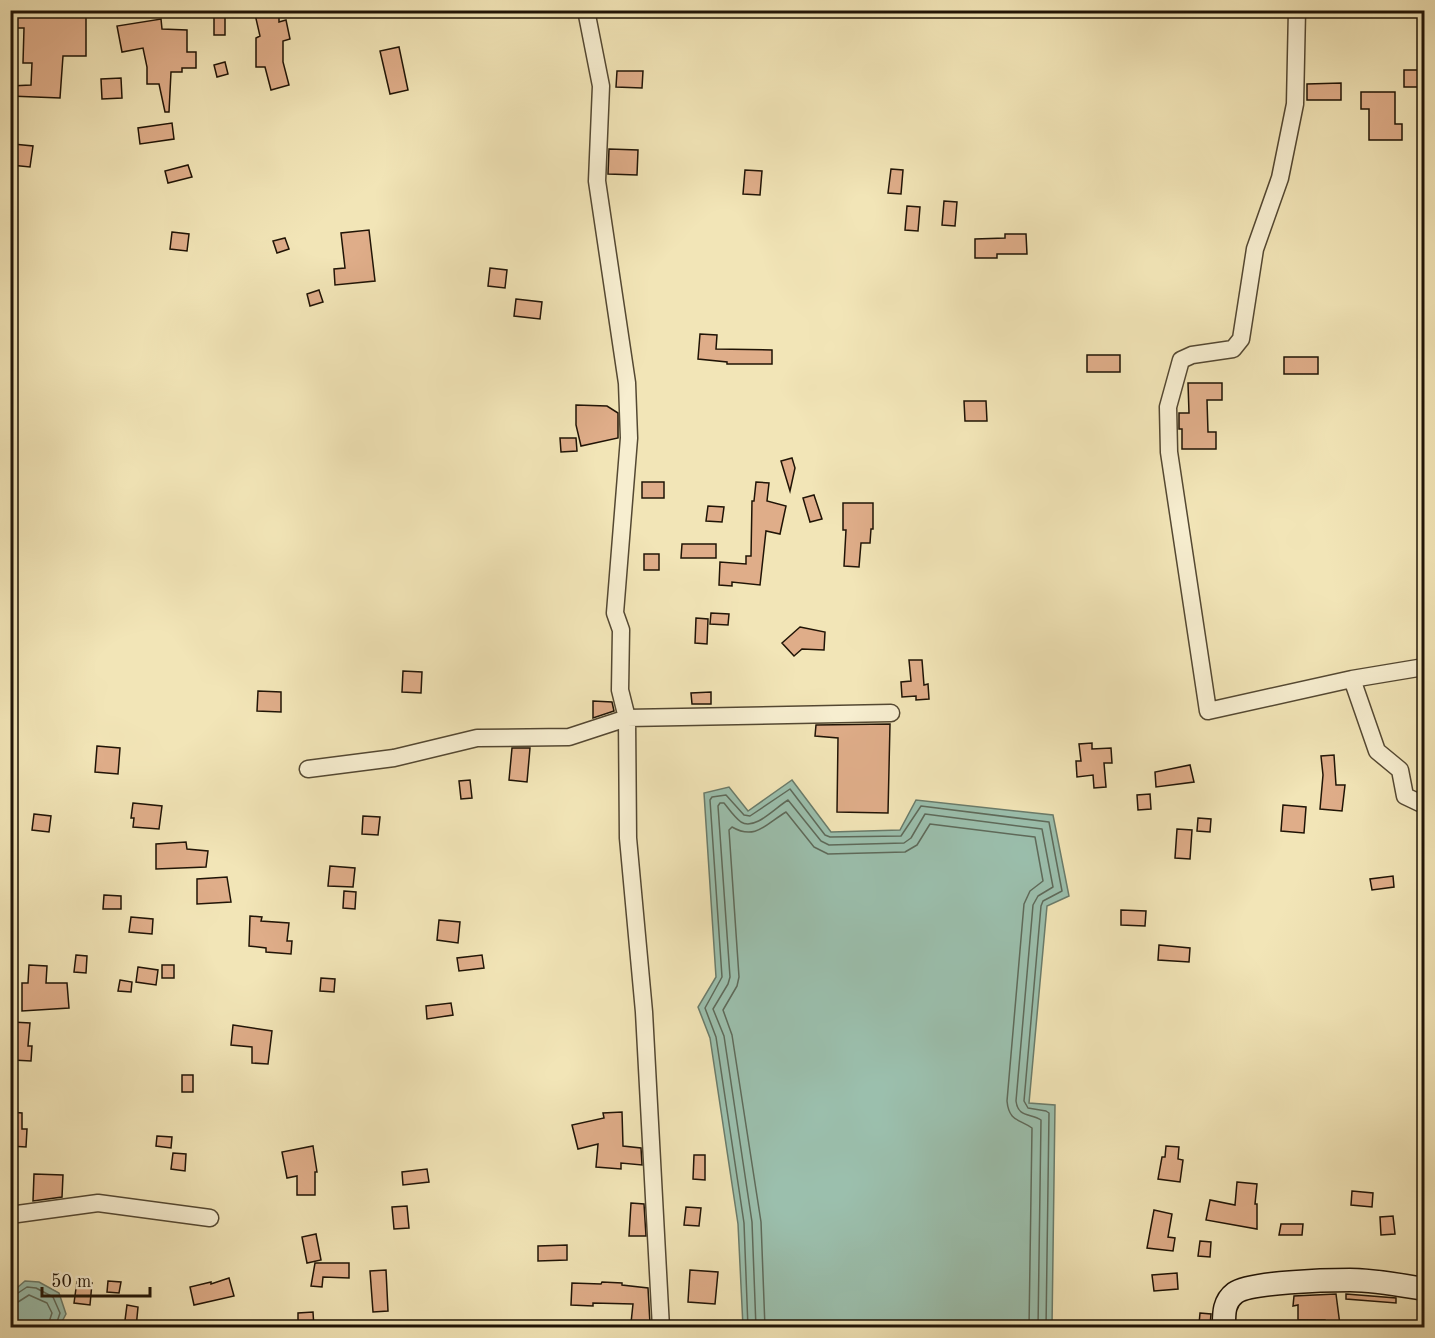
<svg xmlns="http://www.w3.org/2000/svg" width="1435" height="1338" viewBox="0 0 1435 1338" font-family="'Old Standard TT',serif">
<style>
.water{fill:#9bbfad;stroke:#6a7b6a;stroke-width:1.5}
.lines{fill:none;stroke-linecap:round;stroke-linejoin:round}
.shore{stroke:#5e6a5a;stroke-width:1.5}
.building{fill:#dfad89;stroke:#201406;stroke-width:1.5}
.street-casing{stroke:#544832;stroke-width:19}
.secondary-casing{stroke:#201406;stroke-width:25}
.street{stroke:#f7eed0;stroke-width:16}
.secondary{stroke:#f7eed0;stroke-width:22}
</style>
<rect width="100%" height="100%" fill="#f2e5b7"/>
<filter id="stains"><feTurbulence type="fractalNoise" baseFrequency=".00333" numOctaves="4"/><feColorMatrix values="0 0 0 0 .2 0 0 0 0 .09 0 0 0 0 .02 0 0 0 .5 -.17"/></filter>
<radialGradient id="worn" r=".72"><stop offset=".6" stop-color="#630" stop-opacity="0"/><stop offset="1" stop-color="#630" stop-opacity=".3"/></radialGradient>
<path class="water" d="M 792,780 L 831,832 L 900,830 L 916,800 L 1053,815 L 1069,896 L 1047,906 L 1029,1103 L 1055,1105 L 1052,1327 L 743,1327 L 738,1224 L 710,1038 L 698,1007 L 716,977 L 704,793 L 729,787 L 748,811 Z
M 25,1281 L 39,1282 L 59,1293 L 66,1314 L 59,1327 L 13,1327 L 11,1324 L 11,1293 Z"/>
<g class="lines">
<path class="shore" d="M 10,1296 L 15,1295 L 27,1287 L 36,1288 L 53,1297 L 60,1313 L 55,1328
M 10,1303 L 18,1302 L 29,1295 L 47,1303 L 52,1313 L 47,1328
M 748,1328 L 744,1223 L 716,1037 L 705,1008 L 722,977 L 710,800 L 712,797 L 726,795 L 744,815 L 750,816 L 790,789 L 825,835 L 830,837 L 901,836 L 921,806 L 1049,822 L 1062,891 L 1043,901 L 1041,906 L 1024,1101 L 1028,1108 L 1046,1111 L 1049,1113 L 1046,1328
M 756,1328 L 752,1222 L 724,1036 L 713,1009 L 728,984 L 730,977 L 718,806 L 720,803 L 724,803 C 729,809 734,817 741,822 C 755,831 776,807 788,800 L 821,841 L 829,845 L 904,843 L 911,838 L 925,814 L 1042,829 L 1053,887 L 1038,896 L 1033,905 L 1016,1101 C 1018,1118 1031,1113 1041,1120 L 1038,1328
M 765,1328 L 761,1222 L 732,1035 L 723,1010 L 737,986 L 739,977 L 729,830 L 732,827 C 756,841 767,823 786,812 L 814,847 L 828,854 L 905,852 L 917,845 L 930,824 L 1035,837 L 1043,881 L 1030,891 L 1024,904 L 1007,1101 C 1009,1122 1020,1119 1032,1128 L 1029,1328"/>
</g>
<path class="building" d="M 10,10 L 86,10 L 86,56 L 63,56 L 60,98 L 10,96 L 10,86 L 31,85 L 32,63 L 23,63 L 24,28 L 10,28 Z
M 214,10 L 225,10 L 225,35 L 214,35 Z
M 254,10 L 279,10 L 279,22 L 286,20 L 290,39 L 283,41 L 283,62 L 289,85 L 271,90 L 265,67 L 256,67 L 256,38 L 260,36 Z
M 161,19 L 162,29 L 187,30 L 187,52 L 196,52 L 196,68 L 182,68 L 182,72 L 171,72 L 169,112 L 165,112 L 159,84 L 147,84 L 147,67 L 143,48 L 122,52 L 117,26 Z
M 399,47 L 408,90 L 390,94 L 380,51 Z
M 225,62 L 228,74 L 217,77 L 214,65 Z
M 1404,70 L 1425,70 L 1425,87 L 1404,87 Z
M 617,71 L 643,71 L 642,88 L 616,87 Z
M 121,78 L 122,98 L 102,99 L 101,79 Z
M 1341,83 L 1341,100 L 1307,100 L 1307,84 Z
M 1361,92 L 1395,92 L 1395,124 L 1402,124 L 1402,140 L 1369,140 L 1369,109 L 1361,109 Z
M 172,123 L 174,139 L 140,144 L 138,128 Z
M 13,144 L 33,146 L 30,167 L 11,165 Z
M 609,149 L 638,150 L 637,175 L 608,174 Z
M 188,165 L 192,177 L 168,183 L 165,171 Z
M 891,169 L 903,170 L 901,194 L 888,193 Z
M 745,170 L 762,171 L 760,195 L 743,194 Z
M 944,201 L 957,202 L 955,226 L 942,225 Z
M 907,206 L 920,207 L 918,231 L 905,230 Z
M 369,230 L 375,281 L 335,285 L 334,269 L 345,268 L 341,233 Z
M 172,232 L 189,234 L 187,251 L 170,249 Z
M 1005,234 L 1026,234 L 1027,254 L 997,254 L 997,258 L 975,258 L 975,239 L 1005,238 Z
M 285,238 L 289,249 L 277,253 L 273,241 Z
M 490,268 L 507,270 L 505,288 L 488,286 Z
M 319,290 L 323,302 L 310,306 L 307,294 Z
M 516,299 L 542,302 L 540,319 L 514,316 Z
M 700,334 L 717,335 L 716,349 L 772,350 L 772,364 L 727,364 L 727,362 L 698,359 Z
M 1087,355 L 1120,355 L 1120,372 L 1087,372 Z
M 1284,357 L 1318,357 L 1318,374 L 1284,374 Z
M 1188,383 L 1222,383 L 1222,400 L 1207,400 L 1208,432 L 1216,432 L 1216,449 L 1182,449 L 1182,429 L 1179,429 L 1179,413 L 1189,413 Z
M 964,401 L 986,401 L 987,421 L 965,421 Z
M 576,405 L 607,406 L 618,413 L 618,438 L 581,446 L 576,425 Z
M 560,438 L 576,438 L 577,451 L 561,452 Z
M 792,458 L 795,468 L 790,491 L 781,461 Z
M 642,482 L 664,482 L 664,498 L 642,498 Z
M 756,482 L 769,483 L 767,501 L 786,506 L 780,534 L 766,531 L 760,585 L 732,582 L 732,586 L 719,585 L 720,562 L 746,564 L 746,556 L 751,556 L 752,501 L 754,501 Z
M 814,495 L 822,519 L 810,522 L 803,498 Z
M 843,503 L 873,503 L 873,529 L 871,529 L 870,543 L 861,543 L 859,567 L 844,566 L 846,530 L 843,530 Z
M 708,506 L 724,507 L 722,522 L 706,521 Z
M 682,544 L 716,544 L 716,558 L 681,558 Z
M 644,554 L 659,554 L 659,570 L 644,570 Z
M 711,613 L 729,614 L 728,625 L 710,624 Z
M 696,618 L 708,619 L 707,644 L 695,643 Z
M 800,627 L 825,632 L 824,650 L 802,649 L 794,656 L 782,643 Z
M 909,660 L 922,660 L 924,685 L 928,684 L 929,699 L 916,700 L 916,696 L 902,697 L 901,682 L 911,681 Z
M 403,671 L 422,672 L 421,693 L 402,692 Z
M 258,691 L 281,692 L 281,712 L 257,711 Z
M 711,692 L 711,704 L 692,704 L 691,693 Z
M 593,701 L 612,702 L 614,711 L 593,718 Z
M 890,724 L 888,813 L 837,812 L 838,738 L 815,736 L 816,725 Z
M 1092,743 L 1092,749 L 1111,748 L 1112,763 L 1104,763 L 1106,787 L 1094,788 L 1093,775 L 1077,777 L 1076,761 L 1081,761 L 1079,744 Z
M 97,746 L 120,748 L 118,774 L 95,772 Z
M 512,748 L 530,748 L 527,782 L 509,780 Z
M 1334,755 L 1336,785 L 1345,785 L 1342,811 L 1320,809 L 1323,775 L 1321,756 Z
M 1190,765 L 1194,782 L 1156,787 L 1155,772 Z
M 470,780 L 472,798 L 461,799 L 459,781 Z
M 1150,794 L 1151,809 L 1138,810 L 1137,795 Z
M 133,803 L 162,806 L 159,829 L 133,827 L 134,818 L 131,818 Z
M 1283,805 L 1306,807 L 1304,833 L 1281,831 Z
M 34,814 L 51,816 L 49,832 L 32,830 Z
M 363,816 L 380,817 L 378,835 L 362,834 Z
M 1198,818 L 1211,819 L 1210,832 L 1197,831 Z
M 1177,829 L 1192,830 L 1190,859 L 1175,858 Z
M 186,842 L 187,849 L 208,851 L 206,867 L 156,869 L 156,844 Z
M 330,866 L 355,868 L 353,887 L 328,886 Z
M 1393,876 L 1394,887 L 1372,890 L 1370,879 Z
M 227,877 L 231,902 L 197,904 L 197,879 Z
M 344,891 L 356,892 L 355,909 L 343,908 Z
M 104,895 L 121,896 L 121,909 L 103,909 Z
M 1121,910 L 1146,911 L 1145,926 L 1121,925 Z
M 250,916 L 262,917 L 261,921 L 289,923 L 287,941 L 292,941 L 291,954 L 266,952 L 266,948 L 249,946 Z
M 131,917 L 153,919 L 152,934 L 129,932 Z
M 439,920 L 460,922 L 458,943 L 437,940 Z
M 1159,945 L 1190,948 L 1189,962 L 1158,960 Z
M 76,955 L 87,956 L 86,973 L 74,972 Z
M 482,955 L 484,968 L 459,971 L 457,958 Z
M 29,965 L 47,966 L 46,983 L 67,983 L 69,1008 L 22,1011 L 22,983 L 28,983 Z
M 162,965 L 174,965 L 174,978 L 162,978 Z
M 138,967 L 158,970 L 156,985 L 136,982 Z
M 321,978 L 335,979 L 334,992 L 320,991 Z
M 120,980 L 132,982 L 131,992 L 118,991 Z
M 451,1003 L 453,1015 L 427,1019 L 426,1006 Z
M 12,1022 L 30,1023 L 28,1046 L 32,1046 L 31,1061 L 13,1060 L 15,1036 L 11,1036 Z
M 233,1025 L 272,1031 L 268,1064 L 252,1063 L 252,1047 L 231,1045 Z
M 182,1075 L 193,1075 L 193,1092 L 182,1092 Z
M 10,1112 L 22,1113 L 22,1129 L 27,1129 L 26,1147 L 10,1146 Z
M 622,1112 L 623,1146 L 641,1148 L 642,1165 L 621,1163 L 621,1169 L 596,1167 L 598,1144 L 578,1149 L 572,1125 L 604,1118 L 603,1113 Z
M 157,1136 L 172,1137 L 171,1148 L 156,1146 Z
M 313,1146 L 317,1172 L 315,1172 L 315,1195 L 297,1195 L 297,1176 L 287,1178 L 282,1152 Z
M 1166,1146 L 1179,1147 L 1178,1159 L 1183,1160 L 1180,1182 L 1158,1179 L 1162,1157 L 1165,1157 Z
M 173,1153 L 186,1154 L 185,1171 L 171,1169 Z
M 694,1155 L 705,1155 L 705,1180 L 693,1179 Z
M 427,1169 L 429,1182 L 403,1185 L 402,1172 Z
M 34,1174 L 63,1175 L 62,1197 L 33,1201 Z
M 1237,1182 L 1257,1184 L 1255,1204 L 1257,1204 L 1257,1229 L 1206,1220 L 1210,1200 L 1235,1205 Z
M 1352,1191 L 1373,1193 L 1372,1207 L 1351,1205 Z
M 631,1203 L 644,1204 L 646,1236 L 629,1236 Z
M 407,1206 L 409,1228 L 394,1229 L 392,1207 Z
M 686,1207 L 701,1208 L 699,1226 L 684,1225 Z
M 1154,1210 L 1172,1214 L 1168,1237 L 1175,1238 L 1173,1251 L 1147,1248 Z
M 1393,1216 L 1395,1234 L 1381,1235 L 1380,1217 Z
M 1281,1224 L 1303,1224 L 1302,1235 L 1279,1235 Z
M 316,1234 L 321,1260 L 307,1263 L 302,1237 Z
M 1200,1241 L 1211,1242 L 1210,1257 L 1198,1256 Z
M 567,1245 L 567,1260 L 538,1261 L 538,1246 Z
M 315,1263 L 349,1263 L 349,1278 L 323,1277 L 322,1287 L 311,1286 Z
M 386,1270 L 388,1311 L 373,1312 L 370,1271 Z
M 690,1270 L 718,1272 L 715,1304 L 688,1302 Z
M 1177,1273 L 1178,1289 L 1154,1291 L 1152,1275 Z
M 229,1278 L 234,1296 L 194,1305 L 190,1287 L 211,1282 L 211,1284 Z
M 77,1281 L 92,1283 L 90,1305 L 74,1303 Z
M 108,1281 L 121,1282 L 119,1293 L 107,1292 Z
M 602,1282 L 622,1283 L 622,1285 L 648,1288 L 650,1324 L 631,1323 L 633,1304 L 593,1303 L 593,1306 L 571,1305 L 572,1283 L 601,1284 Z
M 1336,1294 L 1340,1325 L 1326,1325 L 1325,1320 L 1298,1320 L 1298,1305 L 1293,1306 L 1294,1296 Z
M 1346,1294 L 1396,1298 L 1396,1303 L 1346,1299 Z
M 127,1305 L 138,1307 L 136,1328 L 124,1328 Z
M 313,1312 L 314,1328 L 298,1328 L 298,1313 Z
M 1200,1313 L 1211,1314 L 1210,1325 L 1199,1324 Z"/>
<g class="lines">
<defs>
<path id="street" d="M 1297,10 L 1295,104 L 1280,178 L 1255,249 L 1241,339 L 1233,349 L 1192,355 L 1181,360 L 1168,407 L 1169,452 L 1208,711 L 1352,679 L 1424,667
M 1352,679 L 1377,751 L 1400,770 L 1405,796 L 1424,805
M 308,769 L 394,758 L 477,738 L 569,737 L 627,718 L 620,690 L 621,630 L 615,613 L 629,438 L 627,383 L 597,181 L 601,86 L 586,10
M 10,1215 L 98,1203 L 210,1218
M 661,1328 L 644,1012 L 628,838 L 627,718 L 891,713"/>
<path id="secondary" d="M 1224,1328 C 1224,1315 1223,1302 1235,1293 C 1250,1282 1328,1280 1350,1280 C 1375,1280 1400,1285 1424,1289"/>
</defs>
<use href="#street" class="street-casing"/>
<use href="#secondary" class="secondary-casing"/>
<use href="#street" class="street"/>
<use href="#secondary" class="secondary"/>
</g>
<rect width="1435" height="1338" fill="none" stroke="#f2e5b7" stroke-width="36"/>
<rect x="12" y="12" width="1411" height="1314" fill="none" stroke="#201406" stroke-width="3"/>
<rect x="18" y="18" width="1399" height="1302" fill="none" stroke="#201406" stroke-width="1.5"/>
<path d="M42 1287v9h108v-9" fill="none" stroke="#201406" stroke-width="3"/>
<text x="51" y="1287" font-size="18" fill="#201406" stroke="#f7eed0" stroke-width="4.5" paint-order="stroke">50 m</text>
<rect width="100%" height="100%" filter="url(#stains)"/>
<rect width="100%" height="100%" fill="url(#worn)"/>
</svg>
